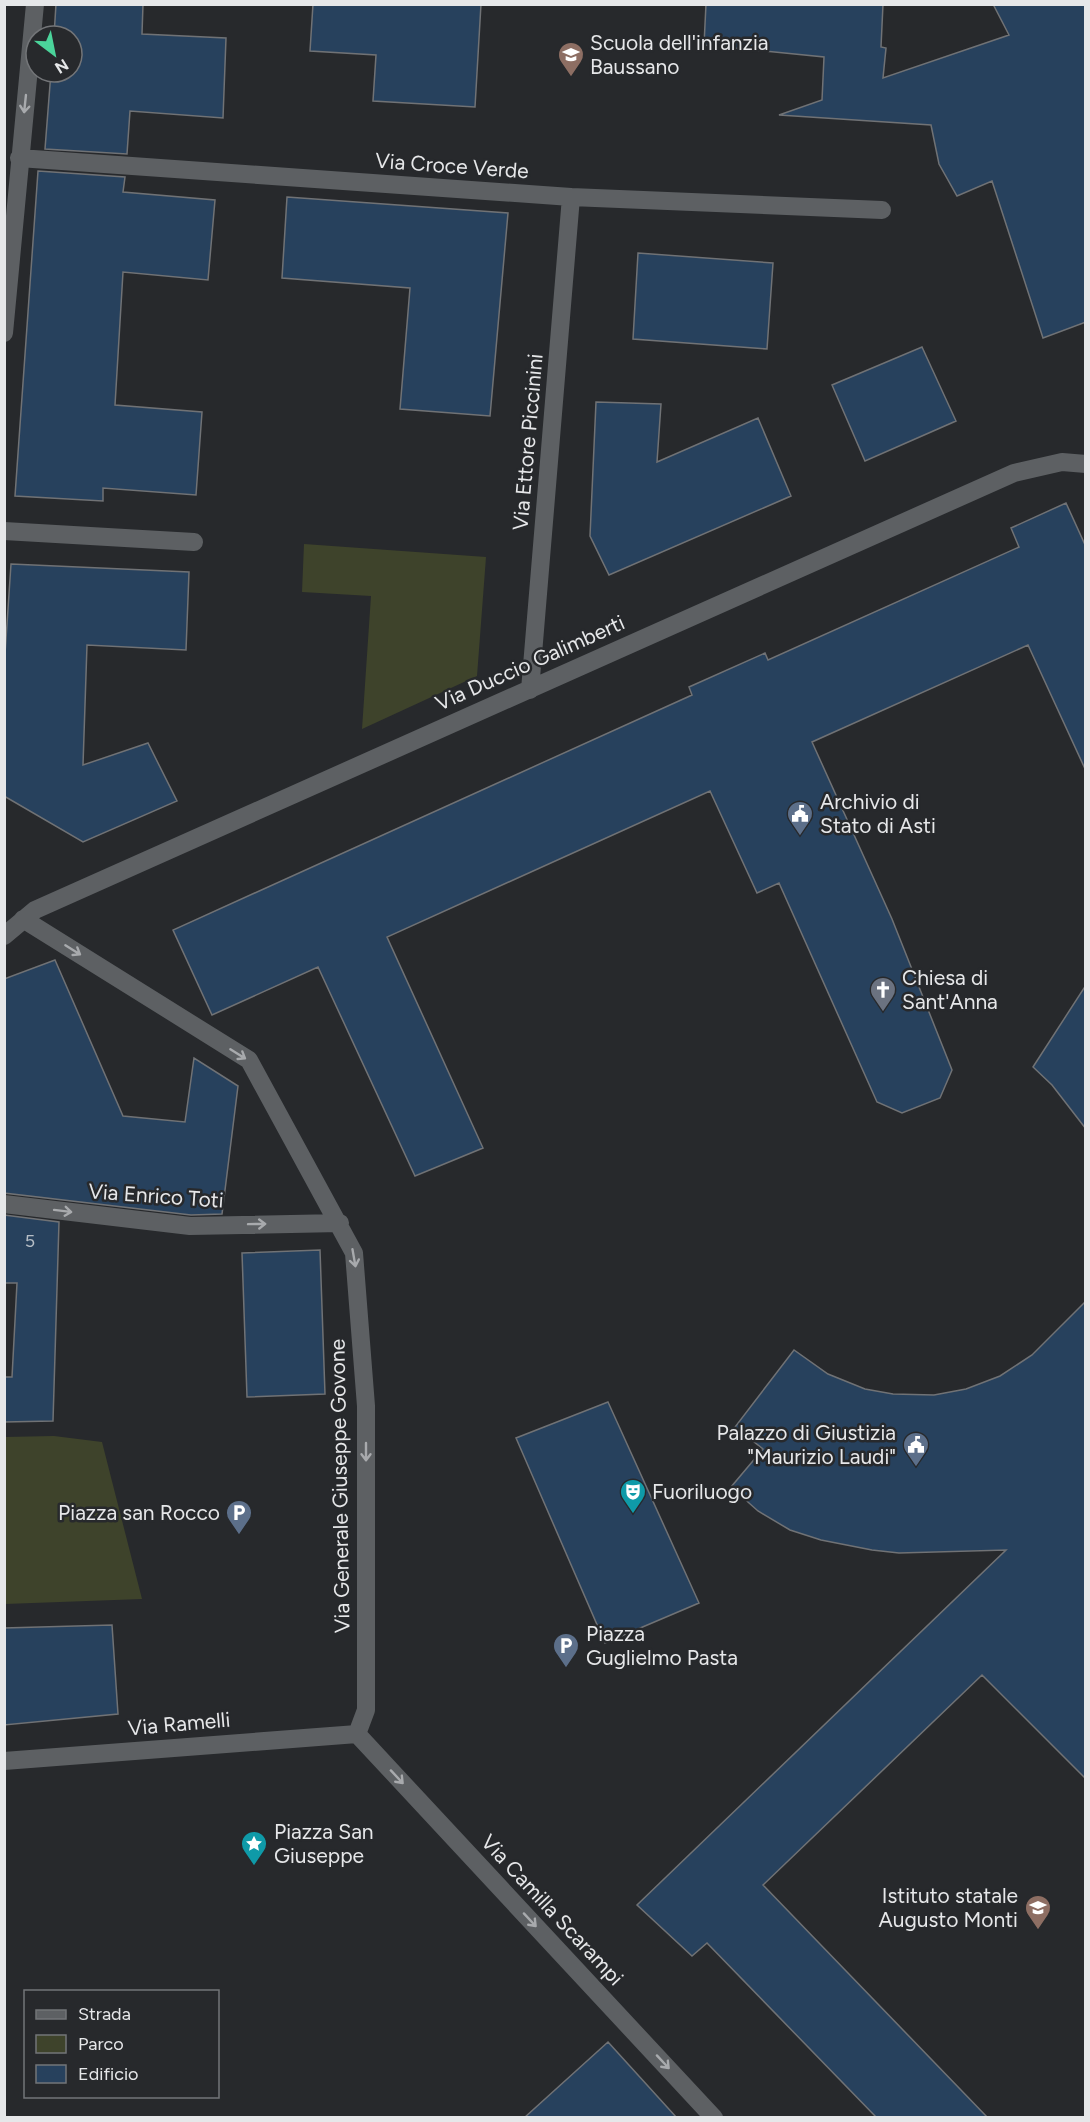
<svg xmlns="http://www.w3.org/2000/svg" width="1090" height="2122" viewBox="0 0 1090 2122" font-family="Figtree,sans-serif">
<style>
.green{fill:#3e432b}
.building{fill:#27415d;stroke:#707275;stroke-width:1.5}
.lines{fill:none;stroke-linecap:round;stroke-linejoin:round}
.minor{stroke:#5d6063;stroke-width:18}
.oneway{stroke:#a8aaad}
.labels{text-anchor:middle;stroke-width:5;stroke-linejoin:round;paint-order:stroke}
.number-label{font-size:18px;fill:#b6bec6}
.poi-label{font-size:21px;fill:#e6e7e9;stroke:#27292c;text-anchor:start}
.street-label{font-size:21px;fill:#e6e7e9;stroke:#27292c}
</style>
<rect width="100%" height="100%" fill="#27292c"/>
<path class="green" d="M 304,544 L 486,557 L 477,676 L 362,729 L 371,596 L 302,592 Z
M 54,1436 L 102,1442 L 142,1599 L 5,1604 L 5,1437 Z"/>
<path class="building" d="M 56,4 L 143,4 L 142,34 L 226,38 L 223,118 L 130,111 L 127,154 L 45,149 L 51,72 L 72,72 L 72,36 L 54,36 Z
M 313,4 L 481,4 L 475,107 L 373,101 L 376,55 L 310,51 Z
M 706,4 L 883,4 L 881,47 L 886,48 L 883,78 L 1009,35 L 993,4 L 1086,4 L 1086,322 L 1043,338 L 992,181 L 957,196 L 939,164 L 931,125 L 779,115 L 822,100 L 824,57 L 704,45 Z
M 38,171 L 125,177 L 123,192 L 215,200 L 208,280 L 123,272 L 115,405 L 202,412 L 196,495 L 103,488 L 103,501 L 15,496 Z
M 287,197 L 508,213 L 490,416 L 400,409 L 410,288 L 282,278 Z
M 638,253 L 773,263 L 767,349 L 633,339 Z
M 922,347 L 956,421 L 865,461 L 832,385 Z
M 596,402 L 661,404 L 657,462 L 758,418 L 791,496 L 609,575 L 590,536 Z
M 1066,503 L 1086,547 L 1086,771 L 1028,645 L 812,742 L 892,919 L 952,1070 L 940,1098 L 902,1113 L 877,1102 L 779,883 L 757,893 L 710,791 L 387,937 L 483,1148 L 415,1176 L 318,967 L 212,1015 L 173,930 L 692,695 L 689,687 L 765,653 L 768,660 L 1019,547 L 1011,528 Z
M 11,564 L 189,572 L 186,650 L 87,645 L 83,765 L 148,743 L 177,801 L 83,842 L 4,796 L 4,669 Z
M 55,960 L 123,1116 L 185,1122 L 194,1058 L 238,1086 L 222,1214 L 191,1215 L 4,1193 L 4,979 Z
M 1086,985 L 1086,1129 L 1052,1085 L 1033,1067 Z
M 4,1215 L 59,1222 L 53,1421 L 4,1422 L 4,1377 L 12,1377 L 17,1283 L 4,1283 Z
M 320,1250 L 325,1394 L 247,1397 L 242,1253 Z
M 1086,1301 L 1086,1779 L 982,1675 L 763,1885 L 988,2118 L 877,2118 L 707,1943 L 692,1956 L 637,1905 L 1006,1550 L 899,1553 L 872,1550 L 821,1540 L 790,1530 L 758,1511 L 731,1487 L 763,1449 L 735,1427 L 794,1350 L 828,1374 L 865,1389 L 893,1394 L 934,1395 L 966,1389 L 1000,1376 L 1032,1355 Z
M 608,1402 L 699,1603 L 605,1643 L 516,1438 Z
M 112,1625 L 118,1714 L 4,1725 L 4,1628 Z
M 608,2042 L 677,2118 L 524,2118 Z"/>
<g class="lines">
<path class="minor" d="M 19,158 L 571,197 L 882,210
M 4,333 L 35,4
M 4,531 L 194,542
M 530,690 L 571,197
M 23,919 L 249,1060 L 354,1253 L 366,1406 L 366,1710 L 357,1734
M 4,936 L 35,910 L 1014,473 L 1062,462 L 1086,464
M 4,1204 L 190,1226 L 340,1223
M 357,1734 L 714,2118
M 4,1761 L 357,1734"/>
</g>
<defs><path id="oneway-shaft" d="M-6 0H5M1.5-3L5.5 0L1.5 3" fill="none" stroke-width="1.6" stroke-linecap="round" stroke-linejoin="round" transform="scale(1.5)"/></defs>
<g class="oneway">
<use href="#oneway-shaft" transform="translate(25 104) rotate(96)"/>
<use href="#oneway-shaft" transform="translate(73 950) rotate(32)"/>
<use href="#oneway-shaft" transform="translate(238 1054) rotate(32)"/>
<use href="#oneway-shaft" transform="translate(63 1211) rotate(7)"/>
<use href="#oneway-shaft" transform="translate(257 1224) rotate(-1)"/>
<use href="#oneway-shaft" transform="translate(354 1258) rotate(80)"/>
<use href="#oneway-shaft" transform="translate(366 1452) rotate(90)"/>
<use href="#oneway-shaft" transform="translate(397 1777) rotate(47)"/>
<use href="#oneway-shaft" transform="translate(530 1920) rotate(47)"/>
<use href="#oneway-shaft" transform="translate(663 2062) rotate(47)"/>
</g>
<defs>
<symbol id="school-pin" viewBox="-11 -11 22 30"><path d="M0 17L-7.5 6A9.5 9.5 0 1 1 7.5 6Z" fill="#8d6e63" stroke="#27292c"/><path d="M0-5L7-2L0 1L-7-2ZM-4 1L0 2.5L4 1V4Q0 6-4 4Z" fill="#fff"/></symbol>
<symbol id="civic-pin" viewBox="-11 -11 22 30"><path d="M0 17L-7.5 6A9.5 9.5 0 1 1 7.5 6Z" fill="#5c6f8a" stroke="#27292c"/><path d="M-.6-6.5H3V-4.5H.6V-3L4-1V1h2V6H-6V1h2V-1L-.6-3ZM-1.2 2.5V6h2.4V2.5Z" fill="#fff"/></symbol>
<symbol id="church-pin" viewBox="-11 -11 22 30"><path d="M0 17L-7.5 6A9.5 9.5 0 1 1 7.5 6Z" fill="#6b7280" stroke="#27292c"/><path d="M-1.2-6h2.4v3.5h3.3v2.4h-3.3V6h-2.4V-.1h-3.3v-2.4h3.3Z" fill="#fff"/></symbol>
<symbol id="theatre-pin" viewBox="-11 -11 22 30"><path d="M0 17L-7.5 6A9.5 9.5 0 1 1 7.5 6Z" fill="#0f9aa8" stroke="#27292c"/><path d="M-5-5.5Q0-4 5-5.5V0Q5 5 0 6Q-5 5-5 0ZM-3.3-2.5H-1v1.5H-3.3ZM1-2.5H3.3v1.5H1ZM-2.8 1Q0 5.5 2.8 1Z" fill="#fff"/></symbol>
<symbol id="parking-pin" viewBox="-11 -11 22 30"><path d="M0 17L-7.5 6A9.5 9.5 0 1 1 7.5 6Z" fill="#5c6f8a" stroke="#27292c"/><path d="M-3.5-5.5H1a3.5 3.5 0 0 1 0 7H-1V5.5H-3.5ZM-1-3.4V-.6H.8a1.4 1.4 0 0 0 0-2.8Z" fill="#fff"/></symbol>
<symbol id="sight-pin" viewBox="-11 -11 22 30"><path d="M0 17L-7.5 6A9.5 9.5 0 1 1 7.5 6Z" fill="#0f9aa8" stroke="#27292c"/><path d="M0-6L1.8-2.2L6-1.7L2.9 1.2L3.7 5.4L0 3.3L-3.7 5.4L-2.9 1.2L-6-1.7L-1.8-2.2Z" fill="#fff"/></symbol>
</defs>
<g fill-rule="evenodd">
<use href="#school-pin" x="556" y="40" width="30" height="40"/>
<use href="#civic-pin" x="785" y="799" width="30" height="40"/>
<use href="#church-pin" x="868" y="975" width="30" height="40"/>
<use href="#civic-pin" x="901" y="1430" width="30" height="40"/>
<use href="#theatre-pin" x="618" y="1477" width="30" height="40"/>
<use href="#parking-pin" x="224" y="1498" width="30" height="40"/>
<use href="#parking-pin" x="551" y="1631" width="30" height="40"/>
<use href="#sight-pin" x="239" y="1829" width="30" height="40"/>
<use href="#school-pin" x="1023" y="1893" width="30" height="40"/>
</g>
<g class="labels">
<g class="number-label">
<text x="30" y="1247">5</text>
</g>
<g class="poi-label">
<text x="590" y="50">Scuola dell'infanzia<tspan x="590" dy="24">Baussano</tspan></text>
<text x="820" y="809">Archivio di<tspan x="820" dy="24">Stato di Asti</tspan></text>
<text x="902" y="985">Chiesa di<tspan x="902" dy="24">Sant'Anna</tspan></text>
<text x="896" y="1440" text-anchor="end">Palazzo di Giustizia<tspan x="896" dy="24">"Maurizio Laudi"</tspan></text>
<text x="652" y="1499">Fuoriluogo</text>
<text x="220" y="1520" text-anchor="end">Piazza san Rocco</text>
<text x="586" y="1641">Piazza<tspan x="586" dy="24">Guglielmo Pasta</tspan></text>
<text x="274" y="1839">Piazza San<tspan x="274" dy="24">Giuseppe</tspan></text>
<text x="1018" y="1903" text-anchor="end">Istituto statale<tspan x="1018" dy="24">Augusto Monti</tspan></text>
</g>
<g class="street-label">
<text transform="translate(452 166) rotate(4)" y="7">Via Croce Verde</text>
<text transform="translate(528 442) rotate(-85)" y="7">Via Ettore Piccinini</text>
<text transform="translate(530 663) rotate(-24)" y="7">Via Duccio Galimberti</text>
<text transform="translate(156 1196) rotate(4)" y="7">Via Enrico Toti</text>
<text transform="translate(340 1486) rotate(-91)" y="7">Via Generale Giuseppe Govone</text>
<text transform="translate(179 1724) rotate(-5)" y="7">Via Ramelli</text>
<text transform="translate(552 1910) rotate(47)" y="7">Via Camilla Scarampi</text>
</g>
</g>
<rect width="1090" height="2122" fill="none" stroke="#e6e7e9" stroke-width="12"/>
<rect x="24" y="1990" width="195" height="108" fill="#27292c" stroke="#737578" stroke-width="1.5"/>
<rect x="36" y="2010" width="30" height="9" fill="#5d6063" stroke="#737578" stroke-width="1.5"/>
<text x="78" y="2020" font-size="18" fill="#e6e7e9">Strada</text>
<rect x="36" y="2035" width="30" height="18" fill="#3e432b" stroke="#737578" stroke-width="1.5"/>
<text x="78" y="2050" font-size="18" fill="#e6e7e9">Parco</text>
<rect x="36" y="2065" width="30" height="18" fill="#27415d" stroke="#737578" stroke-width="1.5"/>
<text x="78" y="2080" font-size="18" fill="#e6e7e9">Edificio</text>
<g transform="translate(54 54) rotate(148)"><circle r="28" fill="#27292c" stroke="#737578" stroke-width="1.5"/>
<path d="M0-4.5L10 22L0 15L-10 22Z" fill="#4bd49b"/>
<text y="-9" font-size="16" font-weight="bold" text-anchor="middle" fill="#e6e7e9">N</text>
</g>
</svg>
